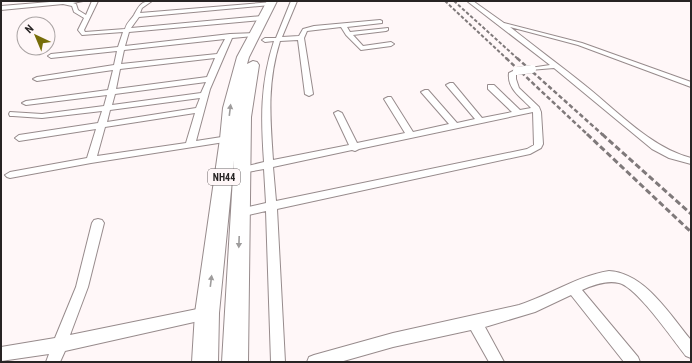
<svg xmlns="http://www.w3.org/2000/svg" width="692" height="363" viewBox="0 0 692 363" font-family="'Roboto Condensed',sans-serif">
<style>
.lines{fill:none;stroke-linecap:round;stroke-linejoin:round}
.street-casing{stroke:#978b8c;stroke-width:2}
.highway-casing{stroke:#978b8c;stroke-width:2}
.street{fill:#fff;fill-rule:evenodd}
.highway{fill:#fff;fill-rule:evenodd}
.rail-far2{stroke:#7f797a;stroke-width:2;stroke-dasharray:3.5 2;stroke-linecap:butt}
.rail-far1{stroke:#7f797a;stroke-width:2.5;stroke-dasharray:4.5 2.5;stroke-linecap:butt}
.rail{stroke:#7f797a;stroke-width:3;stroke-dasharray:6 3;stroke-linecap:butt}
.street-bridge-casing{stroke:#978b8c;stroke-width:8;stroke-linecap:butt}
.street-bridge{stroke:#fff;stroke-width:8}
.oneway{fill:#9e9c9c}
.labels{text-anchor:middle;stroke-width:4;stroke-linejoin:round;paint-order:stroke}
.shield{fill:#fff7f8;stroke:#686364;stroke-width:1}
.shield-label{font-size:10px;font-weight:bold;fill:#282424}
</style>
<rect width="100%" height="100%" fill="#fff7f8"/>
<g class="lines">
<defs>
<path id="street" d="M 62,1 L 83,1 L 73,3 L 76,4 L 78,10 L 86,15 L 92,1 L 98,1 L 84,30 L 85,32 L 125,29 C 127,22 131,20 134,15 C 139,6 141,1 152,1 L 142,8 L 140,13 L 273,2 L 273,4 L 271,5 L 139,17 L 131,28 L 262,16 L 265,18 L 262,20 L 129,32 L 125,46 L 230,34 L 256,33 L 256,35 L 254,36 L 232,38 L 210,89 L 196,141 L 228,136 L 231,137 L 232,139 L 231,141 L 91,163 L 10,178 L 7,177 L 5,175 L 10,172 L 87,158 L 96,129 L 19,141 L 15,138 L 19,135 L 98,123 L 102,111 L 42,118 L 13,116 L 10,116 L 9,114 L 10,112 L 42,114 L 104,106 L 107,95 L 26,105 L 22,103 L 26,101 L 108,90 L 113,70 L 37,81 L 33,79 L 37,77 L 114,65 L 117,51 L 51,58 L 48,56 L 51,54 L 118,47 L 123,32 L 82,35 L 78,30 L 84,18 L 74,12 L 72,6 L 63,4 L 1,10 L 1,6 ZM 225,39 L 217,54 L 121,64 L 124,50 ZM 215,58 L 207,77 L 116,89 L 120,69 ZM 206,82 L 201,93 L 112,105 L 115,94 ZM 200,98 L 196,108 L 107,122 L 110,110 ZM 195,113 L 186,143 L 97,156 L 105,127 Z
M 291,1 L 297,1 L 282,37 L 299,36 L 303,29 L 314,26 L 380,20 L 382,21 L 382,23 L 347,27 L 350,32 L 388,28 L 388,30 L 386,31 L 353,35 L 363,46 L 391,42 L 394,44 L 391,46 L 361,50 L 346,35 L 341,27 L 307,31 L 304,38 L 313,94 L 309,96 L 305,94 L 298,40 L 280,41 C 267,83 270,117 273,160 L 349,145 L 334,113 L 338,111 L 342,113 L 357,143 L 405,133 L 384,99 L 388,97 L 391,97 L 413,132 L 449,124 L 421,92 L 425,90 L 428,90 L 457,123 L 475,119 L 446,85 L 450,83 L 453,83 L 482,118 L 512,112 L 488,89 L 488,85 L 494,85 L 520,110 L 531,108 C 521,97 507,89 509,73 L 517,69 L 521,71 L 516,74 L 516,79 L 519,88 L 539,107 L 541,112 L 543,144 L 541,148 L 530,154 L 277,209 L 285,362 L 271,362 L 266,211 L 240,217 L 236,216 L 235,213 L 236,210 L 240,209 L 266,203 L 264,169 L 242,173 L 237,170 L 239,168 L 264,162 C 261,119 260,84 274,41 L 265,42 L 262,40 L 265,38 L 276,38 ZM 533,112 L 534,145 L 527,149 L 276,201 L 273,167 L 352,150 L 355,151 L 359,149 Z
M 467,1 L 473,1 L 504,23 L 582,43 L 691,82 L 691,87 L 578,45 L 510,27 C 535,47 561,66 587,87 C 618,112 652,148 691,158 L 691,164 L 669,158 L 652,149 L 554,68 L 530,70 L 530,68 L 550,65 Z
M 98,219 L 102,220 L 104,223 L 88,287 L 70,335 L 207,307 L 212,308 L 214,313 L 212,318 L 65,351 L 60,362 L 46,362 L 49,354 L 1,361 L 1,347 L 55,338 L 76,287 L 92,223 L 94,220 Z
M 609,271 C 645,273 670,315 691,340 L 691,358 L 686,356 C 673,340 637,287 619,283 C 607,280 593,285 582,290 L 638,357 L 640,362 L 624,362 L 571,295 L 535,312 L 485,327 L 504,362 L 489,362 L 471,330 L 393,347 L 340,362 L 307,362 L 309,357 L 314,355 L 393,333 L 519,305 C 550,295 577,276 609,271 Z"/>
<path id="highway" d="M 267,1 L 277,1 L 249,57 L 247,64 L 253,61 L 257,62 L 259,65 L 251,117 L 248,362 L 222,362 L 234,160 L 219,313 L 218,362 L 192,362 L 195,313 L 220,139 L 223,108 L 237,57 Z"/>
</defs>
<use href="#street" class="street-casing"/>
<use href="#highway" class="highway-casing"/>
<use href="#street" class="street"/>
<use href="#highway" class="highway"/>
<path class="rail-far2" d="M 445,1 L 507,59
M 454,1 L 518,59"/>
<path class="rail-far1" d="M 506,58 L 588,135
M 517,58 L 603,135"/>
<path class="rail" d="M 587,134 L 691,232
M 602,134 L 691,214"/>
<defs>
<path id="street-bridge" d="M 517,71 L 532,69"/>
</defs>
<use href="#street-bridge" class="street-bridge-casing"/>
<use href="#street-bridge" class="street-bridge"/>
</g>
<defs><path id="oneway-solid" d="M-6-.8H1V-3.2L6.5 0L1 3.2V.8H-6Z"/></defs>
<g class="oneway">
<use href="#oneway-solid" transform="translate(230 110) rotate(-83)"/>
<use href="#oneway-solid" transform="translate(239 242) rotate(92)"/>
<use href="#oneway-solid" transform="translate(211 281) rotate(-83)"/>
</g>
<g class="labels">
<rect class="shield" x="208" y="169" width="32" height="16" rx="3"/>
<g class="shield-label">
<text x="224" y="181">NH44</text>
</g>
</g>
<rect width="692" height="363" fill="none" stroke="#282424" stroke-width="4"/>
<g transform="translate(36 36) rotate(316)"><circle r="19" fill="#fff7f8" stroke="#a9a3a3"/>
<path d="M0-3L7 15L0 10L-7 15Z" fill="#776d09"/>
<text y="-6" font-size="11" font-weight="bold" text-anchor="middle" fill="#282424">N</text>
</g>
</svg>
